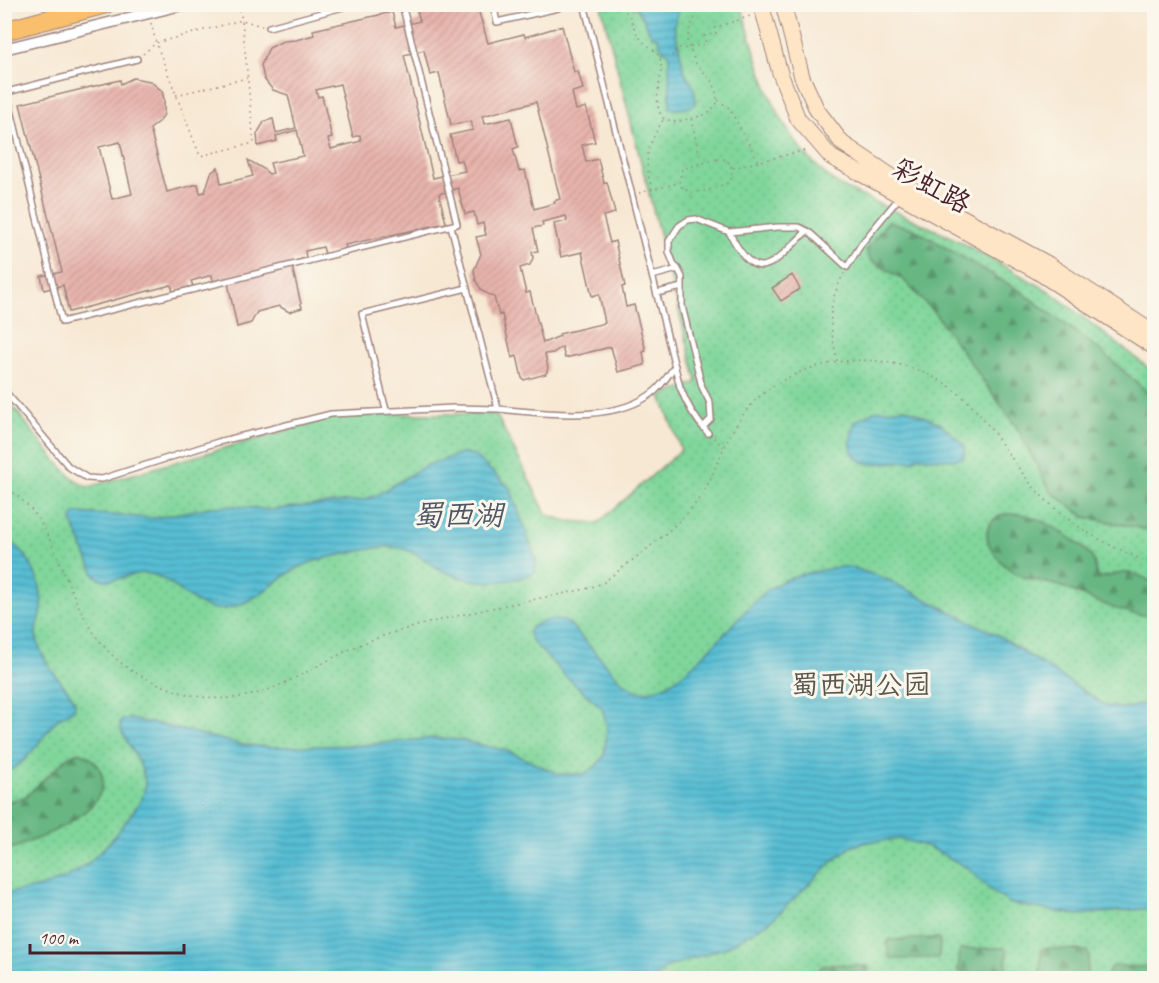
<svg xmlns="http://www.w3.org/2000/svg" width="1159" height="983" viewBox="0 0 1159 983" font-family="Caveat,'LXGW WenKai TC',sans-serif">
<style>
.grass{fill:url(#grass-dots);stroke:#657a63;stroke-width:1.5}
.forest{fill:url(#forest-firs);stroke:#596b57;stroke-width:1.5}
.water{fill:url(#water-rules);stroke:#506e80;stroke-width:1.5}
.building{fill:url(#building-hatch);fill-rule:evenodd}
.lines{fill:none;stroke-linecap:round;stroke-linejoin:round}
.service-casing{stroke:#a0847f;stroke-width:8}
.minor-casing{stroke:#a0847f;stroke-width:13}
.secondary-casing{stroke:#a0847f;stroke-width:17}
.primary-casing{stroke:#a0847f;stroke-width:20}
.path{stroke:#a0847f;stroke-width:1.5;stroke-dasharray:1.5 4.5;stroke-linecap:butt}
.service{stroke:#fff;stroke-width:5}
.minor{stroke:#fff;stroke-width:10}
.secondary{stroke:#fde5c5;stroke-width:15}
.primary{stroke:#f9bf6d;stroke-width:18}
.labels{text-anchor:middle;stroke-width:6;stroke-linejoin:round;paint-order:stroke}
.street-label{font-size:28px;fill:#4a1f2b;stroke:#fbf7ec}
.park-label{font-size:28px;fill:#5a564d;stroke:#fbf7ec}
.water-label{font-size:30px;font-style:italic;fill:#4f5766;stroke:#fbf7ec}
</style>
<defs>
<pattern id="grass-dots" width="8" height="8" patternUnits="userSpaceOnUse" patternTransform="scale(1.5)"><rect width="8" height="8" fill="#80d69b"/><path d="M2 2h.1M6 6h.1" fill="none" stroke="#70b786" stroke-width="1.8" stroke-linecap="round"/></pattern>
<pattern id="forest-firs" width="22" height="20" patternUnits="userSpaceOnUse" patternTransform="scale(1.5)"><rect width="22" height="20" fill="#68b783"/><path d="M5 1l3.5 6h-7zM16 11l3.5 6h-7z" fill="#58946b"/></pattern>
<pattern id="water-rules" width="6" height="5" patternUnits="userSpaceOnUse" patternTransform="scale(1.5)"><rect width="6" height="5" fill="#57bed4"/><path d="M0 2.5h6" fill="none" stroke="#4a9aac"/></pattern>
<pattern id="building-hatch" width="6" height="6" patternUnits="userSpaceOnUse" patternTransform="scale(1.5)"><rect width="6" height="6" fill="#e7b4ac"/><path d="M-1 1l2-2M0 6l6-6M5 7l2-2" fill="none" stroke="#c89a94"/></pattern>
</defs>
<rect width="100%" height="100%" fill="#fbf7ec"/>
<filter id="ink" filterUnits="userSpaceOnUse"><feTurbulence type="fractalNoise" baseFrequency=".0167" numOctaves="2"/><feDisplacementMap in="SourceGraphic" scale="12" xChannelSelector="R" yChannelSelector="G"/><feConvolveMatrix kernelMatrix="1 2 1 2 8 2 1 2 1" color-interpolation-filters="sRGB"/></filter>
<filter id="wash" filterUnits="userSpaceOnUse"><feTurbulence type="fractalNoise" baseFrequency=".008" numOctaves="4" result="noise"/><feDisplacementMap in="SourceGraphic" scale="24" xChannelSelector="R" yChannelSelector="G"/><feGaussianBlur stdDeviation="1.35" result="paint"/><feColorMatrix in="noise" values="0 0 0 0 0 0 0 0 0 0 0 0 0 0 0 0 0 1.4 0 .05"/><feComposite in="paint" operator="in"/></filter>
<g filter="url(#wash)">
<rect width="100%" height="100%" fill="#f7e8d3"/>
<path class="grass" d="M 601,5 L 741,5 C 762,76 776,140 840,186 L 957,240 L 1049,291 L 1154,372 L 1154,978 L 5,978 L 4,395 C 21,415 66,481 88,487 L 326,419 L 354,414 L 496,414 L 547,515 L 568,521 L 598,523 L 681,450 L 661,396 L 697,382 Z"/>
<path class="forest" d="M 888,221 L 914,229 L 1020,291 L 1100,350 L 1154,398 L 1154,531 L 1085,517 L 1050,491 L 1017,428 L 937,316 L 903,279 L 870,260 L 866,250 Z
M 1019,514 C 1038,515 1082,542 1093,559 C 1096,565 1094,571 1098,577 C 1107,578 1114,574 1122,573 C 1133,571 1145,578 1154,583 L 1154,614 C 1136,621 1082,595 1063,587 C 1048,582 1029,581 1015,573 C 1001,564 979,542 990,524 C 993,520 996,517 1001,515 C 1006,514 1013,514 1019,514 Z
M 78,752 C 88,754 97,762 101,772 C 116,812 31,842 5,851 L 5,803 L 26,796 L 68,757 Z
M 937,938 L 940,942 L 939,956 L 937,958 L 894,959 L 889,957 L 887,943 L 889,940 Z
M 1004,948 L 1007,951 L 1006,975 L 961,973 L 958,971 L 960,949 Z
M 1046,948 L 1087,951 L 1089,956 L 1086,978 L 1045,978 L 1040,976 L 1041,952 L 1042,949 Z
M 831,964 L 867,966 L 869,967 L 867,978 L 820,978 L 820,968 L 823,966 Z
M 1113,966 L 1154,967 L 1154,978 L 1108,978 L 1109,969 Z"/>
<path class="water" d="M 634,5 L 681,5 L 674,25 L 684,70 L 694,88 L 696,103 C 690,109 678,110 670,108 L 669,54 L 661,47 L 658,37 L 652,36 C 646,26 642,13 634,5 Z
M 905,408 L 941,424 L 965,446 L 964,457 L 954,460 L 917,457 L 913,461 C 900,460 878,465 870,464 C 846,459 849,439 855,422 L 874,411 Z
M 463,453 L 470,454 L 476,457 L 510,488 L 536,560 L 535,572 L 532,574 C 500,586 465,584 436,567 C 425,560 412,550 400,548 C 385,545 369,549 355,552 C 336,556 315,559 298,568 C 273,581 248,610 218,609 C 190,608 173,576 145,573 C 130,572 105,589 94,574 L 72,522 L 73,516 L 77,513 L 155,518 L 211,507 L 236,506 L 270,510 L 363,500 L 377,495 L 425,466 Z
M 5,541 C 29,548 43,584 42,609 C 41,621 33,628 37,640 C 40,652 49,667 57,677 C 63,685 72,693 75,703 L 74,709 C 68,714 60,716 55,722 C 40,739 27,765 5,772 Z
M 839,567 L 851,567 L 884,578 L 999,636 L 1105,705 C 1121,712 1138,705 1154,701 L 1154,908 L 1077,915 L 1011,904 L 992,892 L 968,868 L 929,847 L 901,839 L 866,842 L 851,847 L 834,860 L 771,921 L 727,947 L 667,967 L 656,978 L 5,978 L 5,893 C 63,888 93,867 126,821 C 134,810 145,799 145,784 C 144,765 129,747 121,730 L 120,724 L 122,720 L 130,719 L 162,725 L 243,745 L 274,747 L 361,745 L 434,738 L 460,740 L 508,751 L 558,774 L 584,774 L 596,766 L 604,756 L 607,726 L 602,708 L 565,676 L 533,642 L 528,633 L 532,627 C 543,619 557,618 569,623 L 620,680 C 626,684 632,690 639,691 C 681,698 737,612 769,589 C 789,575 816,571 839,567 Z"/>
<g id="blocks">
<path class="building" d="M 415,4 L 484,4 L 485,8 L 478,9 L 488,43 L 524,34 L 525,37 L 562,26 L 574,72 L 578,71 L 583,89 L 572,92 L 576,110 L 586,107 L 595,142 L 582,145 L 586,162 L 598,159 L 604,183 L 607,182 L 615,213 L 603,216 L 610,243 L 615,241 L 625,286 L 622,287 L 626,307 L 634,305 L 646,351 L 643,352 L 645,365 L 618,372 L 611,347 L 565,358 L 562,347 L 553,353 L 545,354 L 548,368 L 546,374 L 524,380 L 522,378 L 517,356 L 512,358 L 502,314 L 499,315 L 494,297 L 482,291 L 476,281 L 474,270 L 481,254 L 476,237 L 486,235 L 483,223 L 477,225 L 474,212 L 465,214 L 458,188 L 439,194 L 446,223 L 345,245 L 346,249 L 325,254 L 323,247 L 305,251 L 306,258 L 291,262 L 302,308 L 289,312 L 279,306 L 257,312 L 251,323 L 237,327 L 227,278 L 213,281 L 212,275 L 191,281 L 193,286 L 173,291 L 171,285 L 69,312 L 63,285 L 44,290 L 41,276 L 62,272 L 20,104 L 120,80 L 121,84 L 133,78 L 150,81 L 162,91 L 164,99 L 164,114 L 160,121 L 150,129 L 167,192 L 198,184 L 200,193 L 205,192 L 211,173 L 218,167 L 221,184 L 253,176 L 248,160 L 262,168 L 269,174 L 273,173 L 270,163 L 303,156 L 297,130 L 276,136 L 277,141 L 258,146 L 257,134 L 264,122 L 269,120 L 273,119 L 276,133 L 296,128 L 288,95 L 273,90 L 264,79 L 261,65 L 269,48 L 283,41 L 296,40 L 314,35 L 313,30 L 392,12 L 396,27 L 420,21 ZM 424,50 L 430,75 L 439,73 L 451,125 L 471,121 L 473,130 L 450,135 L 456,161 L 462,160 L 465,171 L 433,178 L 404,55 ZM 340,84 L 353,137 L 360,135 L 361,141 L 331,149 L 328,139 L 332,138 L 322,96 L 318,97 L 316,90 ZM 536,102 L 560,199 L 554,201 L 555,203 L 534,209 L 525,170 L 519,171 L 513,149 L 518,147 L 511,118 L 484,124 L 482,116 ZM 120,142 L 132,194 L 112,199 L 99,147 ZM 566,216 L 567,221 L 554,224 L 561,257 L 582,252 L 592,296 L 599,294 L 605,323 L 559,334 L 560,336 L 543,343 L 530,292 L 526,293 L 520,268 L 530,265 L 533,258 L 532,252 L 538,251 L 533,228 L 543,226 L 542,222 Z
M 792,275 L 800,289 L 781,301 L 772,288 Z"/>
</g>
</g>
<g filter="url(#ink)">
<use href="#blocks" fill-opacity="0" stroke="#a0847f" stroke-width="1.5"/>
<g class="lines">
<defs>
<path id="service" d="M 493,4 L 497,22 L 558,8
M 584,4 L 680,387 C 687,406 695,419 708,433
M 269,27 L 354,4
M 4,81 L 62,322 L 457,224 L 402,4
M 7,92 L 137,59
M 451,226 L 498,409 C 545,413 616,424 655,391 C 663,384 669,374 675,366
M 729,232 C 758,289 772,264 807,231
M 652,276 L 678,269
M 657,293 L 682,287
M 4,390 L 69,467 L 87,478 L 102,479 L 218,442 L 331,414 L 454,408 L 498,409
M 386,410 L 362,314 L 467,288
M 703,427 L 711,419 L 710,403 L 702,387 L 682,306 L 682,277 L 678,269 L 674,265 L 669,252 L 669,241 L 679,226 L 688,220 L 696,219 L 729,232 L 778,227 L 799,227 L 809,232 L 847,267 L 862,243 L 899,198"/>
<path id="minor" d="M 4,49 L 185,4"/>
<path id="secondary" d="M 761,4 L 780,73 L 798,119 L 831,157 L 1038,272 L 1154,347
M 783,4 L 802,77 L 817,110 L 842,143 L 909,188 L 1048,264 L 1154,333"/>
<path id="primary" d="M 4,31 L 106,4"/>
</defs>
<use href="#service" class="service-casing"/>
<use href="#minor" class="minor-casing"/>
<use href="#secondary" class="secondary-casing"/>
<use href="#primary" class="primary-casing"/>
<path class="path" d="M 616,4 C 637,18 628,22 640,38 C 647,47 660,51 661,63 C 663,82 650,102 664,119 L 676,122 L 708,114 L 718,102 L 714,84 L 695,62 L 687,41 L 690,27 L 702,4
M 151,23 L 156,43 L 200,156 L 254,143 L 242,20 L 238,4
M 143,54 L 156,43 L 242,20 L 262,26
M 660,57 L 672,56 L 678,47 L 682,49 L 706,44 L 704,36 L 716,33 L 714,28 L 750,16
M 176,95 L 247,78
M 718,100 L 729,108 L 759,162
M 691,119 L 701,161
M 717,159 L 725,159 L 731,165 L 732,177 L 729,182 C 714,189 688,200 679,183 L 682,169 Z
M 733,168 L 806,150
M 652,190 C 643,158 647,147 663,120
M 639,193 L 678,183
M 837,361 C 830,322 825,310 844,273
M 714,438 L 723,447
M 4,485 C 17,495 30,506 39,520 C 66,565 74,617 112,655 C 127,670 146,679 166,687 C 260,724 303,662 383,636 C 449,615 518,603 586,589 L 603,583 C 635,557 678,529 701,496 C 712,480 716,463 725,446 C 734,427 747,405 765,392 C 822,348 913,349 966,400 C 998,431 1016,473 1049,503 C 1079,532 1117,549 1154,565"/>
<use href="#service" class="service"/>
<use href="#minor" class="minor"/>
<use href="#secondary" class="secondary"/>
<use href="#primary" class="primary"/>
</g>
</g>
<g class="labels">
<g class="street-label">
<text transform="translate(932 185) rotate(29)" y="10">彩虹路</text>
</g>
<g class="park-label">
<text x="861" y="694">蜀西湖公园</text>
</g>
<g class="water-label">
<text x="458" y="525">蜀西湖</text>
</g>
</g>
<rect width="1159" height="983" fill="none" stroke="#fbf7ec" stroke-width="24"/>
<path d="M30 944v9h154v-9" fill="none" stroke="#4a1f2b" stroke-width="3"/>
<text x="39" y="944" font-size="18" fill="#4a1f2b" stroke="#fbf7ec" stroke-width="4.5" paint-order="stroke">100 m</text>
</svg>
